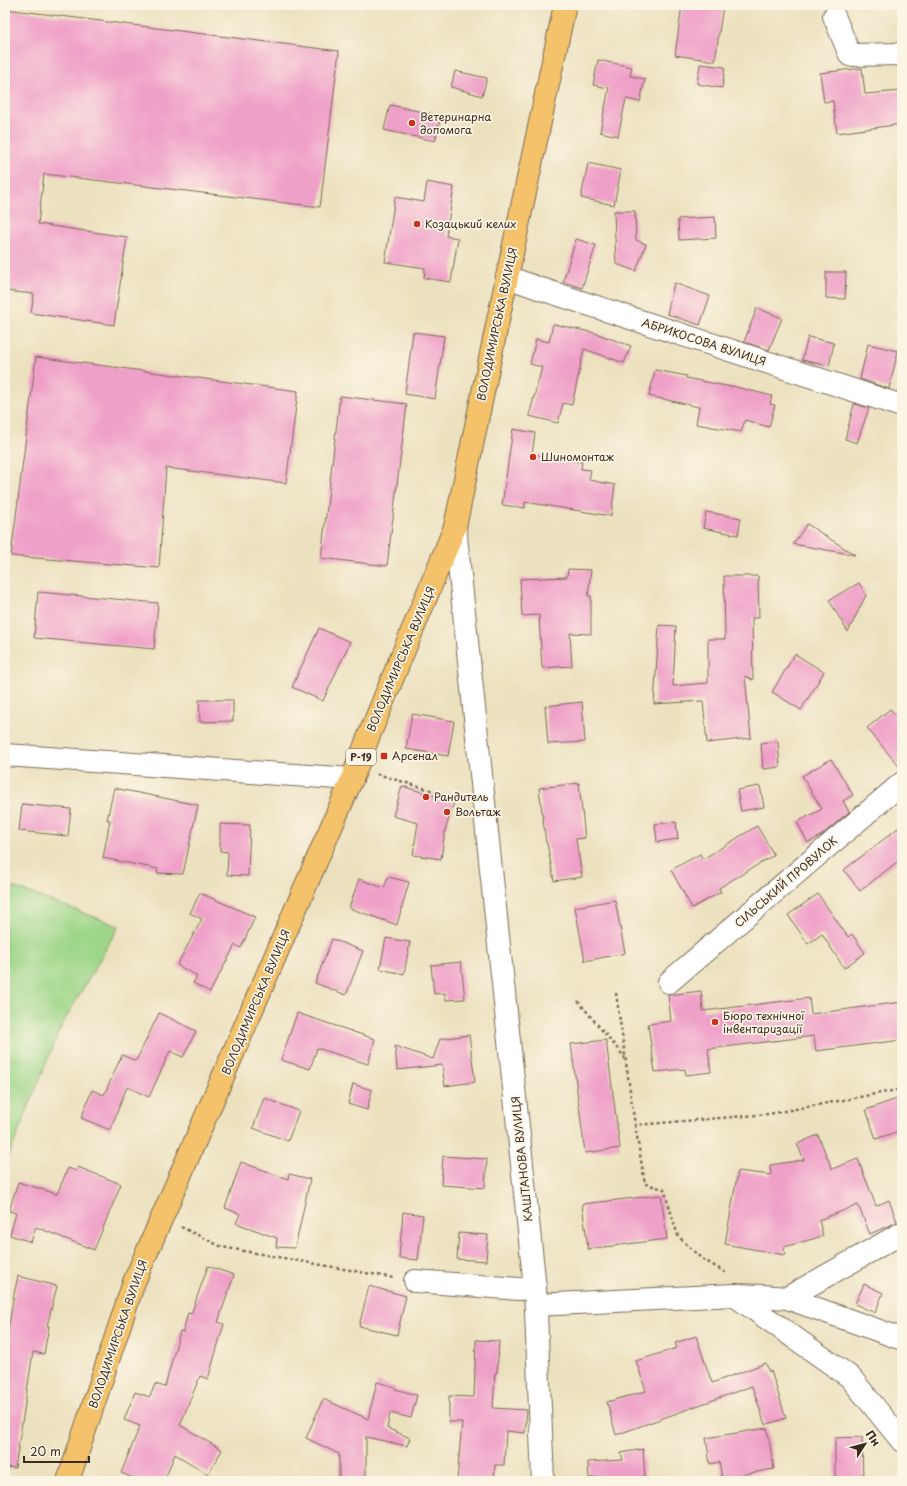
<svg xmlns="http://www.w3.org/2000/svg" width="907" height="1486" viewBox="0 0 907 1486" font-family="'Playpen Sans',sans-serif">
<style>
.green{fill:#9dd688;stroke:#6c8053}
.building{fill:#efa0c8}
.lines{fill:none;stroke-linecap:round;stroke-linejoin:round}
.minor-casing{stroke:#796a56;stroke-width:24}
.major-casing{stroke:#796a56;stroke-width:24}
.path{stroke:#796a56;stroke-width:2.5;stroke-dasharray:3 3;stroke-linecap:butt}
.minor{stroke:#fff;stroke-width:22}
.major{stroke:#f3c26a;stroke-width:22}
.poi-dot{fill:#c8321e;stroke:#fcf5e5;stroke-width:1.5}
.labels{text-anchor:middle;stroke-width:3.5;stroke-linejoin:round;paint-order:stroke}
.shield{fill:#fcf5e5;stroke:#75675a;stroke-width:1}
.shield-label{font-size:10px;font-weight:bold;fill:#3b2a1e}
.poi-label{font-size:11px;fill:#3b2a1e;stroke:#fcf5e5;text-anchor:start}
.street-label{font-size:11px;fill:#3b2a1e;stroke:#fcf5e5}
</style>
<rect width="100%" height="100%" fill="#fcf5e5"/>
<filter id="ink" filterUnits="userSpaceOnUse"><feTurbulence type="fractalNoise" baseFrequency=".025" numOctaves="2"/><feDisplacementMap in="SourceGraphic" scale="8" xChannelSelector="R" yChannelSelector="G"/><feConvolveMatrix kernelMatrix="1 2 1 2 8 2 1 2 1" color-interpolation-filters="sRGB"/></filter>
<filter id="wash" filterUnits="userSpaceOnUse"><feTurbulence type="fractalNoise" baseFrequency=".012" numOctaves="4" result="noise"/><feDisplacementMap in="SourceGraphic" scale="16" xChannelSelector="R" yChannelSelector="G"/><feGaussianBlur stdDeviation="0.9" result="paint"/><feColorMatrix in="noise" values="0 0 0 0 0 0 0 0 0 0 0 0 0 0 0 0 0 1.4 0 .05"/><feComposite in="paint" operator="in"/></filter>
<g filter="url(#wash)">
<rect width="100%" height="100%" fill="#ece1bf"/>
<path class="green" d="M 5,884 L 119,926 L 61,1027 L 5,1165 Z"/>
<g id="blocks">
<path class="building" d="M 682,5 L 723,5 L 715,61 L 675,55 Z
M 5,9 L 339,51 L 320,207 L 44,174 L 38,224 L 127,237 L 114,325 L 31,313 L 34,294 L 5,291 Z
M 598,60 L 632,67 L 630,76 L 645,79 L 640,102 L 626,99 L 618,136 L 600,132 L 609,88 L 593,85 Z
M 700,64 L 725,67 L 722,88 L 697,84 Z
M 862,68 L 865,94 L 902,91 L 902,124 L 837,133 L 833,101 L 824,102 L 820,73 Z
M 455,71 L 487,78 L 482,96 L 451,87 Z
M 390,105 L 441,116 L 435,141 L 384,130 Z
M 588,163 L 621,170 L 614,205 L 581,198 Z
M 427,182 L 454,187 L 446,236 L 458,238 L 451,282 L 424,278 L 425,268 L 385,262 L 395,197 L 424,202 Z
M 614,211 L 635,211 L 636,240 L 646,244 L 636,271 L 616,264 Z
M 715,217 L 716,238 L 679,240 L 678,219 Z
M 576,239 L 596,245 L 582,288 L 563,282 Z
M 826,272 L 846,272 L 845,299 L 826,298 Z
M 674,283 L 710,296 L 700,325 L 667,314 Z
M 757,308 L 782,318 L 769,350 L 744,342 Z
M 553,324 L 595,333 L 631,346 L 624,363 L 584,349 L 572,405 L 563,403 L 558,423 L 529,416 L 542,367 L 530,364 L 536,339 L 549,342 Z
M 413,332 L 444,336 L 435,399 L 405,394 Z
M 808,337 L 834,343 L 829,366 L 802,360 Z
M 868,344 L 898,351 L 889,389 L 860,379 Z
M 36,357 L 298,391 L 286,483 L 166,468 L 159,568 L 11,556 Z
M 655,370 L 687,376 L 686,378 L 731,387 L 732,386 L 772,396 L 770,404 L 775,405 L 769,427 L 745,420 L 741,432 L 696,424 L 699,407 L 649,396 Z
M 340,396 L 407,404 L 387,566 L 321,558 Z
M 854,404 L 869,408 L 857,443 L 845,439 Z
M 513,429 L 535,433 L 532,454 L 582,462 L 581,469 L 591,470 L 589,480 L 615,485 L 611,516 L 525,502 L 525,508 L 502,505 Z
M 706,512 L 741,518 L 738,535 L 703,528 Z
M 807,524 L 855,555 L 793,544 Z
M 568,569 L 591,570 L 588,596 L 591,596 L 591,634 L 570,633 L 572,666 L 542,668 L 539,615 L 522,616 L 520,579 L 567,577 Z
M 724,576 L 758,576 L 759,618 L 752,618 L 753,680 L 745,676 L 751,738 L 707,743 L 703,701 L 654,704 L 659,625 L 676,626 L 673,686 L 708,683 L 708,639 L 725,639 Z
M 859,583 L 866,595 L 848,632 L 829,600 Z
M 38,592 L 158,603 L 154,649 L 34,638 Z
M 319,628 L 350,642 L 323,701 L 292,687 Z
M 795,654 L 824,672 L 801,710 L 772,692 Z
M 199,700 L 233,700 L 233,721 L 200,722 Z
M 582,702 L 585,742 L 548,744 L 545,706 Z
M 890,709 L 902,723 L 902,770 L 867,728 Z
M 412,714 L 454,721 L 448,756 L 406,749 Z
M 778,741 L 780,767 L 763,769 L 761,743 Z
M 831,759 L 853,795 L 843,801 L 849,812 L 822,835 L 808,843 L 797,822 L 822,809 L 802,776 Z
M 579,783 L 585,838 L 576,839 L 582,877 L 554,881 L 547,843 L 546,843 L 539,788 Z
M 402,786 L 454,802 L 445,831 L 441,859 L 413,855 L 418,823 L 393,816 Z
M 760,786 L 764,807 L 741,811 L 737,790 Z
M 114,788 L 198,805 L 183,874 L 157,873 L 158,869 L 103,858 L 110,820 L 107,820 Z
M 22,804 L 71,809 L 68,836 L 19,831 Z
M 676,822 L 678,839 L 657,842 L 655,824 Z
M 220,824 L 250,825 L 248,876 L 227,875 L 228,852 L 220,851 Z
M 902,825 L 902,858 L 860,891 L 844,870 Z
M 757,826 L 774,855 L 719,888 L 721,892 L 692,908 L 671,870 L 700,854 L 703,859 Z
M 388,877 L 409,882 L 397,925 L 349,908 L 359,879 L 384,888 Z
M 200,893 L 255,917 L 241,948 L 235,945 L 210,992 L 193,983 L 197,976 L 177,965 L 202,919 L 190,913 Z
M 818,894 L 848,937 L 852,934 L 865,953 L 844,968 L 822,934 L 808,944 L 788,915 Z
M 615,900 L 625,953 L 585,961 L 575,907 Z
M 386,938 L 410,942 L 404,974 L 380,969 Z
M 332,939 L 363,951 L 346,995 L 315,983 Z
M 461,962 L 465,999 L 446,1000 L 445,993 L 434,994 L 431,965 Z
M 701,991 L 703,1011 L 809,998 L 811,1014 L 902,1002 L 902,1040 L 816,1051 L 814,1036 L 708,1049 L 711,1072 L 686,1075 L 685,1069 L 655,1072 L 648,1024 L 671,1021 L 668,995 Z
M 159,1013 L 196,1031 L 183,1057 L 170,1051 L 149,1097 L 127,1087 L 110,1130 L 81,1118 L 92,1090 L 104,1095 L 122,1055 L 136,1061 Z
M 297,1013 L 375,1039 L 368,1064 L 317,1048 L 310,1069 L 281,1060 Z
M 469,1035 L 475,1082 L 445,1086 L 442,1065 L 397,1070 L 395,1046 L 433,1059 L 440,1039 Z
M 606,1040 L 620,1148 L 585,1153 L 571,1044 Z
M 353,1084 L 372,1090 L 367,1110 L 348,1104 Z
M 902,1097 L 902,1130 L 876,1139 L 866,1110 Z
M 264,1098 L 299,1111 L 288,1141 L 253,1128 Z
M 818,1135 L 832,1169 L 858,1159 L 876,1206 L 889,1200 L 897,1222 L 870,1234 L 858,1205 L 819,1220 L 823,1236 L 784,1247 L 785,1255 L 725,1244 L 738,1171 L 771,1175 L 770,1165 L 804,1160 L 797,1144 Z
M 443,1156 L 487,1159 L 485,1188 L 441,1185 Z
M 241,1162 L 288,1179 L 289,1174 L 310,1179 L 295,1248 L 276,1247 L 277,1238 L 236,1223 L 240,1214 L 225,1208 Z
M 78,1167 L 121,1184 L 94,1250 L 36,1227 L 31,1242 L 10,1235 L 16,1213 L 9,1211 L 18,1182 L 57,1194 L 68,1168 L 76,1171 Z
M 661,1195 L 667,1239 L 588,1249 L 582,1204 Z
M 403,1212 L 423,1215 L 418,1260 L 399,1258 Z
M 459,1233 L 488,1235 L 486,1261 L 457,1259 Z
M 208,1266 L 234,1275 L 218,1322 L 224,1324 L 208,1379 L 200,1376 L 180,1425 L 222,1450 L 208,1474 L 175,1454 L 164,1481 L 140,1481 L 121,1473 L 140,1426 L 124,1420 L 135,1392 L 150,1397 L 155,1384 L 165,1387 L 180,1331 L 183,1332 L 188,1313 L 191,1314 Z
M 18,1276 L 57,1286 L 47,1326 L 49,1326 L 44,1354 L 33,1352 L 15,1468 L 5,1467 L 5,1349 L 14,1294 Z
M 864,1284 L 883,1293 L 875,1313 L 855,1304 Z
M 369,1286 L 406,1296 L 397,1335 L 359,1326 Z
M 696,1336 L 712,1383 L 766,1363 L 769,1372 L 771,1371 L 786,1418 L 765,1425 L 752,1386 L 616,1435 L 607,1402 L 646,1391 L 636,1361 L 677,1348 L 675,1343 Z
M 476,1340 L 499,1341 L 497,1373 L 495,1373 L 493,1408 L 527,1410 L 525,1433 L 506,1431 L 504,1465 L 495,1465 L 494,1481 L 457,1481 L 462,1422 L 449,1422 L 449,1396 L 474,1397 Z
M 377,1382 L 395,1387 L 395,1389 L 417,1395 L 411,1418 L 390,1413 L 387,1428 L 410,1438 L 407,1446 L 366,1437 L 366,1481 L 339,1481 L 339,1454 L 306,1438 L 323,1399 L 368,1419 Z
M 767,1428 L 774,1469 L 722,1478 L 719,1462 L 710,1464 L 706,1438 Z
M 862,1437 L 863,1481 L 835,1481 L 835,1438 Z
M 643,1449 L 645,1481 L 624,1481 L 623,1476 L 589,1478 L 588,1462 L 623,1460 L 621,1453 Z"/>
</g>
</g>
<g filter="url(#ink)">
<use href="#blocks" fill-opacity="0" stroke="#796a56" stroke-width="1"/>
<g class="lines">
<defs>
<path id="minor" d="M 834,16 L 850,55 L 902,54
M 507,277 L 541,289 L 902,406
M 455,527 L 535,1288 L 543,1481
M 5,755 L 352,779
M 669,982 L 902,783
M 415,1281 L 519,1289 L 535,1288
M 734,1295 L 850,1377 L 902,1441
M 787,1298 L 902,1233
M 536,1305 L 734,1295 L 762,1296 L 787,1298 L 902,1339"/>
<path id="major" d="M 68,1481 L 134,1282 L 352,779 L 370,733 L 455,527 L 507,277 L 565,5"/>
</defs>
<use href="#minor" class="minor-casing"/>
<use href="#major" class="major-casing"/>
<path class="path" d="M 377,774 L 463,800
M 616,993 L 635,1125 L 769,1114 L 902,1089
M 578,1001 L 625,1058
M 635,1125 L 645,1184 L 664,1189 L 678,1236 L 701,1258 L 726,1273
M 181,1227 L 222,1247 L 394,1278"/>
<use href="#minor" class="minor"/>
<use href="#major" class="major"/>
</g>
</g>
<g class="poi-dot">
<circle cx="412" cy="123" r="4"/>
<circle cx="417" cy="224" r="4"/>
<circle cx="533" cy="457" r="4"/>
<rect x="380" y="752" width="8" height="8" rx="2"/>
<circle cx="426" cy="797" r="4"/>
<circle cx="447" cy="812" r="4"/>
<circle cx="715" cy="1022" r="4"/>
</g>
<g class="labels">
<rect class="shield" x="346" y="749" width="30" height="16" rx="3"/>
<g class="shield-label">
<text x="361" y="761">Р-19</text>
</g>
<g class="poi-label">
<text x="420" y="121">Ветеринарна<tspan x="420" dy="13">допомога</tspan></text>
<text x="425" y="228">Козацький келих</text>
<text x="541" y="461">Шиномонтаж</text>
<text x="392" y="760">Арсенал</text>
<text x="434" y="801">Рандитель</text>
<text x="455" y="816">Вольтаж</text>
<text x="723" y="1020">Бюро технічної<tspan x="723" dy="13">інвентаризації</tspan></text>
</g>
<g class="street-label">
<text transform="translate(497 324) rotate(-78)" y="4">ВОЛОДИМИРСЬКА ВУЛИЦЯ</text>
<text transform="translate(704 342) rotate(18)" y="4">АБРИКОСОВА ВУЛИЦЯ</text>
<text transform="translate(401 659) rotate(-67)" y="4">ВОЛОДИМИРСЬКА ВУЛИЦЯ</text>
<text transform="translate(786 882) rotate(-41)" y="4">СІЛЬСЬКИЙ ПРОВУЛОК</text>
<text transform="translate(256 1002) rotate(-67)" y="4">ВОЛОДИМИРСЬКА ВУЛИЦЯ</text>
<text transform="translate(522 1159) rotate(-96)" y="4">КАШТАНОВА ВУЛИЦЯ</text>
<text transform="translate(118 1334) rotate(-71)" y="4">ВОЛОДИМИРСЬКА ВУЛИЦЯ</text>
</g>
</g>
<rect width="907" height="1486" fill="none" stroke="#fcf5e5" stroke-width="20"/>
<g transform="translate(865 1444) rotate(54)" stroke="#fcf5e5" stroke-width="3" paint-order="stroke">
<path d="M0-3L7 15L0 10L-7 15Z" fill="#3b2a1e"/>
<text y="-6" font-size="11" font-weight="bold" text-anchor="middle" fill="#3b2a1e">Пн</text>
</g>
<path d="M24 1456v6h65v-6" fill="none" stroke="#3b2a1e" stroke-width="2"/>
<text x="30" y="1456" font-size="12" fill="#3b2a1e" stroke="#fcf5e5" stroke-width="3" paint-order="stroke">20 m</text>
</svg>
